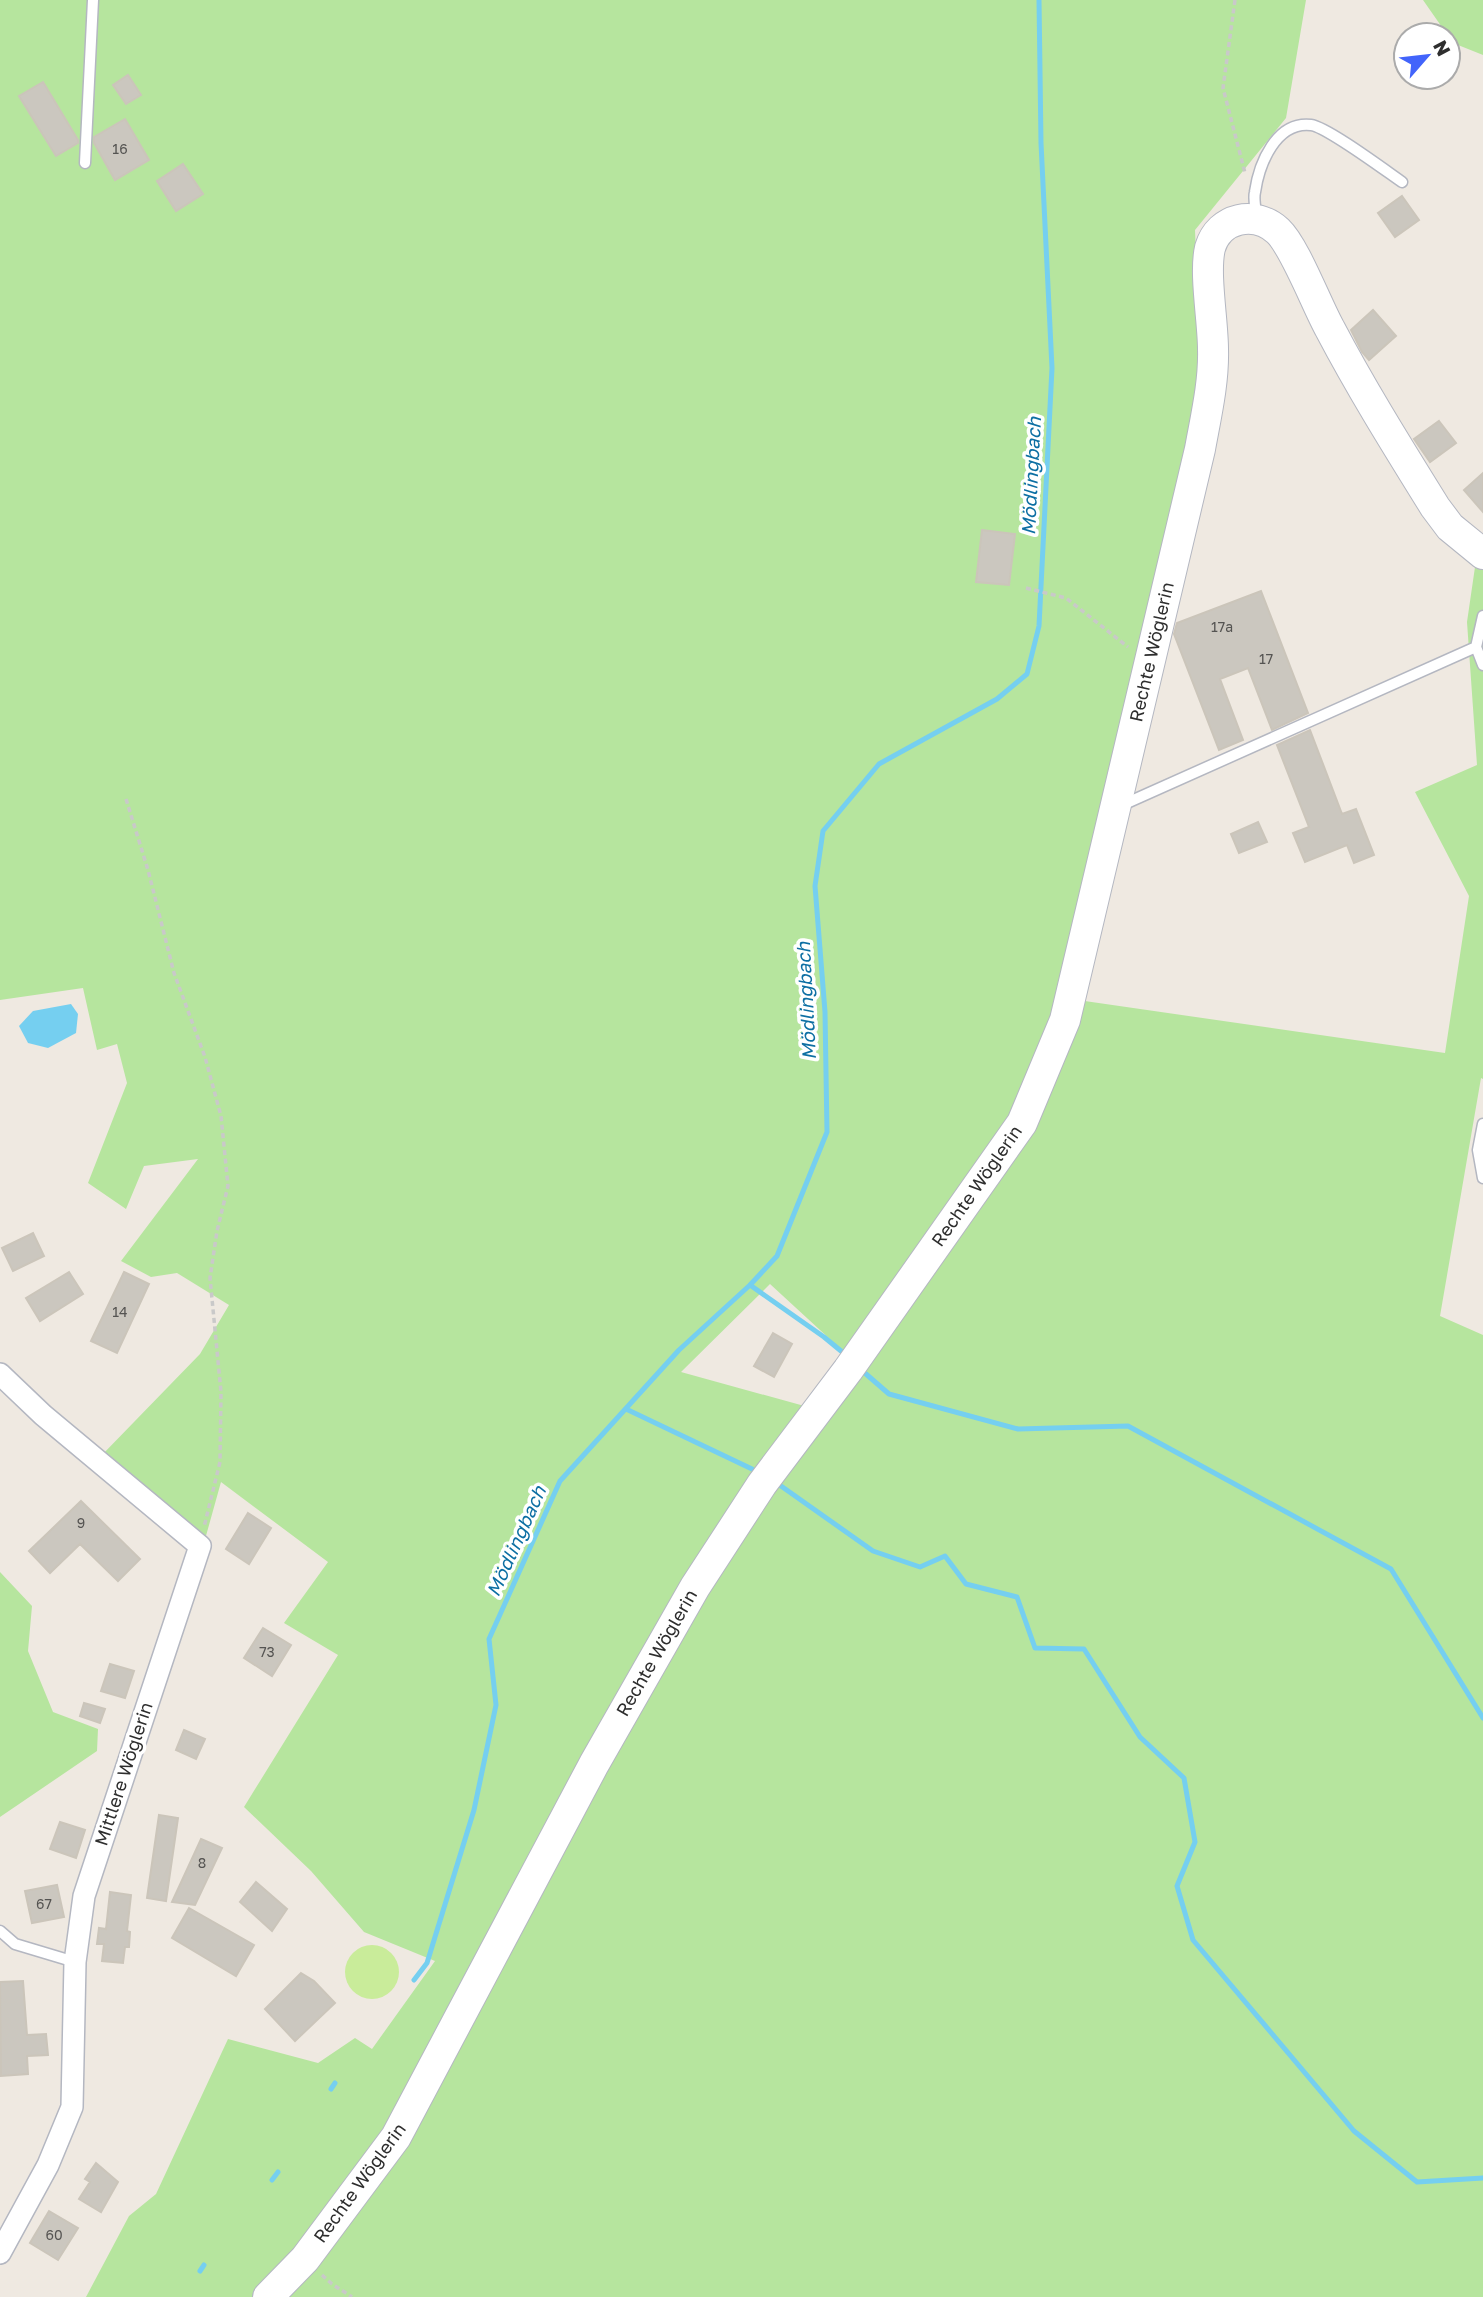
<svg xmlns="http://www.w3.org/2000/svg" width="1483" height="2297" viewBox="0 0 1483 2297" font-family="'Golos Text',sans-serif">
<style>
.green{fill:#b6e59e;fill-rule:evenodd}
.pitch{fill:#c9ec9a}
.water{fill:#75cff0}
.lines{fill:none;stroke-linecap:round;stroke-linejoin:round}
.stream{stroke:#75cff0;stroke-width:5}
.building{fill:#cbc7bf;stroke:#cbc5ba;stroke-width:2}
.lane-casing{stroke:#b4b7c1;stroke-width:13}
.street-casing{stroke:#b4b7c1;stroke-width:24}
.secondary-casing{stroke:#b4b7c1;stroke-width:32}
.path{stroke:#c9c9c9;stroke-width:3.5;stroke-dasharray:5 3.5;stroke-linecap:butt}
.lane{stroke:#fff;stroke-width:10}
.street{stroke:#fff;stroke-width:21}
.secondary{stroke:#fff;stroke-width:30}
.labels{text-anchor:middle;stroke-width:7;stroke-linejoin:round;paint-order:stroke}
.number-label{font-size:14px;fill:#555452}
.street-label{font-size:18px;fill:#2e2e2e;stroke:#fff}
.water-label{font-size:19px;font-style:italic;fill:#0d6fa3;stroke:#fff}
</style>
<rect width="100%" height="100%" fill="#efe9e1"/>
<path class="green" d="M 0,0 L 1306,0 L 1286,118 L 1195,230 L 1200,356 L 1192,427 L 1057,997 L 1445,1053 L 1469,896 L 1415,792 L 1477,765 L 1467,622 L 1475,567 L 1483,570 L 1483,1079 L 1481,1078 L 1440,1316 L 1483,1335 L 1483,2297 L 86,2297 L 129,2216 L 156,2194 L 228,2039 L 318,2063 L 355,2038 L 372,2049 L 435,1961 L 364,1932 L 311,1871 L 244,1807 L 338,1655 L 284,1623 L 328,1562 L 221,1482 L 204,1543 L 101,1456 L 200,1354 L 229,1305 L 177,1273 L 151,1277 L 121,1261 L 198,1159 L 144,1166 L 126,1209 L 88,1183 L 127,1083 L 117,1044 L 97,1050 L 83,988 L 0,1000 ZM 770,1284 L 858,1365 L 826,1412 L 681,1372 Z
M 1423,0 L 1483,0 L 1483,55 L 1453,43 Z
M 0,1572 L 32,1606 L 28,1651 L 53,1712 L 98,1729 L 97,1751 L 0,1817 Z"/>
<path class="pitch" d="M345 1972a27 27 0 1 1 54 0a27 27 0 1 1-54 0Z"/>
<path class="water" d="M 71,1004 L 78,1014 L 76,1033 L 48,1048 L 28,1043 L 19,1026 L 33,1011 Z"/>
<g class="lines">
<path class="stream" d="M 750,1285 L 824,1337 L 841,1351
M 866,1374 L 889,1394 L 1018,1429 L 1128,1426 L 1391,1569 L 1483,1718
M 626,1409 L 752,1469
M 781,1486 L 873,1551 L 920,1567 L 945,1556 L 966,1584 L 1017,1597 L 1035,1648 L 1084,1649 L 1140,1737 L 1184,1778 L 1195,1842 L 1177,1886 L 1193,1940 L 1354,2131 L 1417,2182 L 1483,2178
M 414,1980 L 427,1963 L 474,1810 L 496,1705 L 489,1639 L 560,1481 L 679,1350 L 750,1285 L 777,1256 L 827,1132 L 825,1012 L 815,886 L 823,831 L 879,764 L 997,699 L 1027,674 L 1039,626 L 1052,368 L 1041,143 L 1039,0
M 331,2089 L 335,2083
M 272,2180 L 278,2172
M 200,2271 L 204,2265"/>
</g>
<path class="building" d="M 128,75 L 141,95 L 126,104 L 113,85 Z
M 43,82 L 78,140 L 78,143 L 56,156 L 19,96 Z
M 125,119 L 149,160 L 115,180 L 94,143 L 94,137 Z
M 183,164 L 203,194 L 176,211 L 157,181 Z
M 1402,196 L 1419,220 L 1395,237 L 1378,213 Z
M 1373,310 L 1396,336 L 1369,360 L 1362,352 L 1351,330 Z
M 1439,421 L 1456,443 L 1430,462 L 1414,439 Z
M 1483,473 L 1483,512 L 1464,490 Z
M 982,530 L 1015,534 L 1009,585 L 976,582 Z
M 1261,591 L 1308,713 L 1272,730 L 1248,668 L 1220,679 L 1243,740 L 1219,750 L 1174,634 L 1177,623 Z
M 1310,730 L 1342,814 L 1356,809 L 1374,855 L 1354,863 L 1347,845 L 1305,862 L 1293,833 L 1309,827 L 1277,745 Z
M 1258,822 L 1267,842 L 1239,853 L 1231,834 Z
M 33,1233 L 44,1256 L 13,1271 L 2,1248 Z
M 69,1272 L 83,1294 L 40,1321 L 26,1298 Z
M 124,1272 L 149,1284 L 117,1353 L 91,1341 Z
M 773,1333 L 792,1344 L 774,1377 L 754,1366 Z
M 81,1501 L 140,1559 L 118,1581 L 80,1544 L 50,1573 L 29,1551 Z
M 248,1513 L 271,1528 L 249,1564 L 226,1549 Z
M 263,1628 L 291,1645 L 272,1676 L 244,1658 Z
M 110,1664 L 134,1671 L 125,1698 L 101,1691 Z
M 84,1703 L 105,1709 L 100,1723 L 80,1716 Z
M 184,1730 L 205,1739 L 196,1759 L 176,1750 Z
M 159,1815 L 178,1818 L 166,1901 L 147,1898 Z
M 60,1822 L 85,1830 L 76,1858 L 50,1849 Z
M 201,1839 L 222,1848 L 195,1905 L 172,1902 Z
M 256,1882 L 287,1909 L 272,1931 L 240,1902 Z
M 57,1885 L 64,1917 L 32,1923 L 25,1891 Z
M 110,1892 L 131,1895 L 127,1931 L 130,1932 L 129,1947 L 125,1947 L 123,1963 L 102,1961 L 104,1944 L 97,1944 L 99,1928 L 106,1929 Z
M 189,1908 L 254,1945 L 236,1976 L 172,1938 Z
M 301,1973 L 314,1981 L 335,2003 L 295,2041 L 265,2009 Z
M 23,1981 L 27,2035 L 46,2034 L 48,2055 L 27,2056 L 28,2074 L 1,2076 L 0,1982 Z
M 96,2163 L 118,2182 L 101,2212 L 79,2199 L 90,2182 L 85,2179 Z
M 49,2211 L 78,2228 L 58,2260 L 30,2243 Z"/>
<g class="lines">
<defs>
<path id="lane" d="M 85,163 L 93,0
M 1257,219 C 1256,210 1253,200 1255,192 C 1259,164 1276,121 1311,125 C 1327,127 1386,171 1402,182
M 1483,616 L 1476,647 L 1483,665
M 1120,806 L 1476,647
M 1483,1124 L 1478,1150 L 1483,1178
M 0,1931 L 15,1944 L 75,1962"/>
<path id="street" d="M 0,1374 L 43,1415 L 200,1546 L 84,1896 L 75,1962 L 72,2107 L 48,2165 L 0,2253"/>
<path id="secondary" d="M 268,2297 L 305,2259 L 396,2137 L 594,1764 L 695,1587 L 762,1484 L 848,1370 L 1022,1123 L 1065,1020 L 1200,449 C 1206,416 1214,382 1213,349 C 1213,321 1204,273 1210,248 C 1219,217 1255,210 1278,231 C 1295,247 1317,306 1330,329 C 1362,390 1399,449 1435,507 L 1450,527 L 1483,554"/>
</defs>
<use href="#lane" class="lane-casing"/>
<use href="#street" class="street-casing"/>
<use href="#secondary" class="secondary-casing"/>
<path class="path" d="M 1235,0 L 1223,88 L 1245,173
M 1026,588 L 1066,598 L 1128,647
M 126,799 L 148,870 L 174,973 L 205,1057 L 221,1116 L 228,1186 L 217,1231 L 210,1278 L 221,1392 L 220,1462 L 204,1527
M 322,2275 L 332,2284 L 352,2297"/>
<use href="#lane" class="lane"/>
<use href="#street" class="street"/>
<use href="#secondary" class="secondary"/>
</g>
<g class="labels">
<g class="number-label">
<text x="120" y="154">16</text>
<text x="1222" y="632">17a</text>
<text x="1266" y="664">17</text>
<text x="120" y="1317">14</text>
<text x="81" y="1528">9</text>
<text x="267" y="1657">73</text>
<text x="202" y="1868">8</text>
<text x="44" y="1909">67</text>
<text x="54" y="2240">60</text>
</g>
<g class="street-label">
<text transform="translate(1152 652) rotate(-77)" y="6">Rechte Wöglerin</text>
<text transform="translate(977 1186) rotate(-55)" y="6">Rechte Wöglerin</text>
<text transform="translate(657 1653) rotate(-60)" y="6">Rechte Wöglerin</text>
<text transform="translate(124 1774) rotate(-72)" y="6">Mittlere Wöglerin</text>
<text transform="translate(360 2183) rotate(-54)" y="6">Rechte Wöglerin</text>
</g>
<g class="water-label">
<text transform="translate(1031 476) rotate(-87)" y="7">Mödlingbach</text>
<text transform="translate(806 1001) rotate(-93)" y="7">Mödlingbach</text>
<text transform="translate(516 1541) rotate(-66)" y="7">Mödlingbach</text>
</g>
</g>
<g transform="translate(1427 56) rotate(62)"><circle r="33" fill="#ffffff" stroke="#ababab" stroke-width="2"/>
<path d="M0-5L12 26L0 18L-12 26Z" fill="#4264fb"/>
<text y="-10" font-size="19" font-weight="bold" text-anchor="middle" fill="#2e2e2e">N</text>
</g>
</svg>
